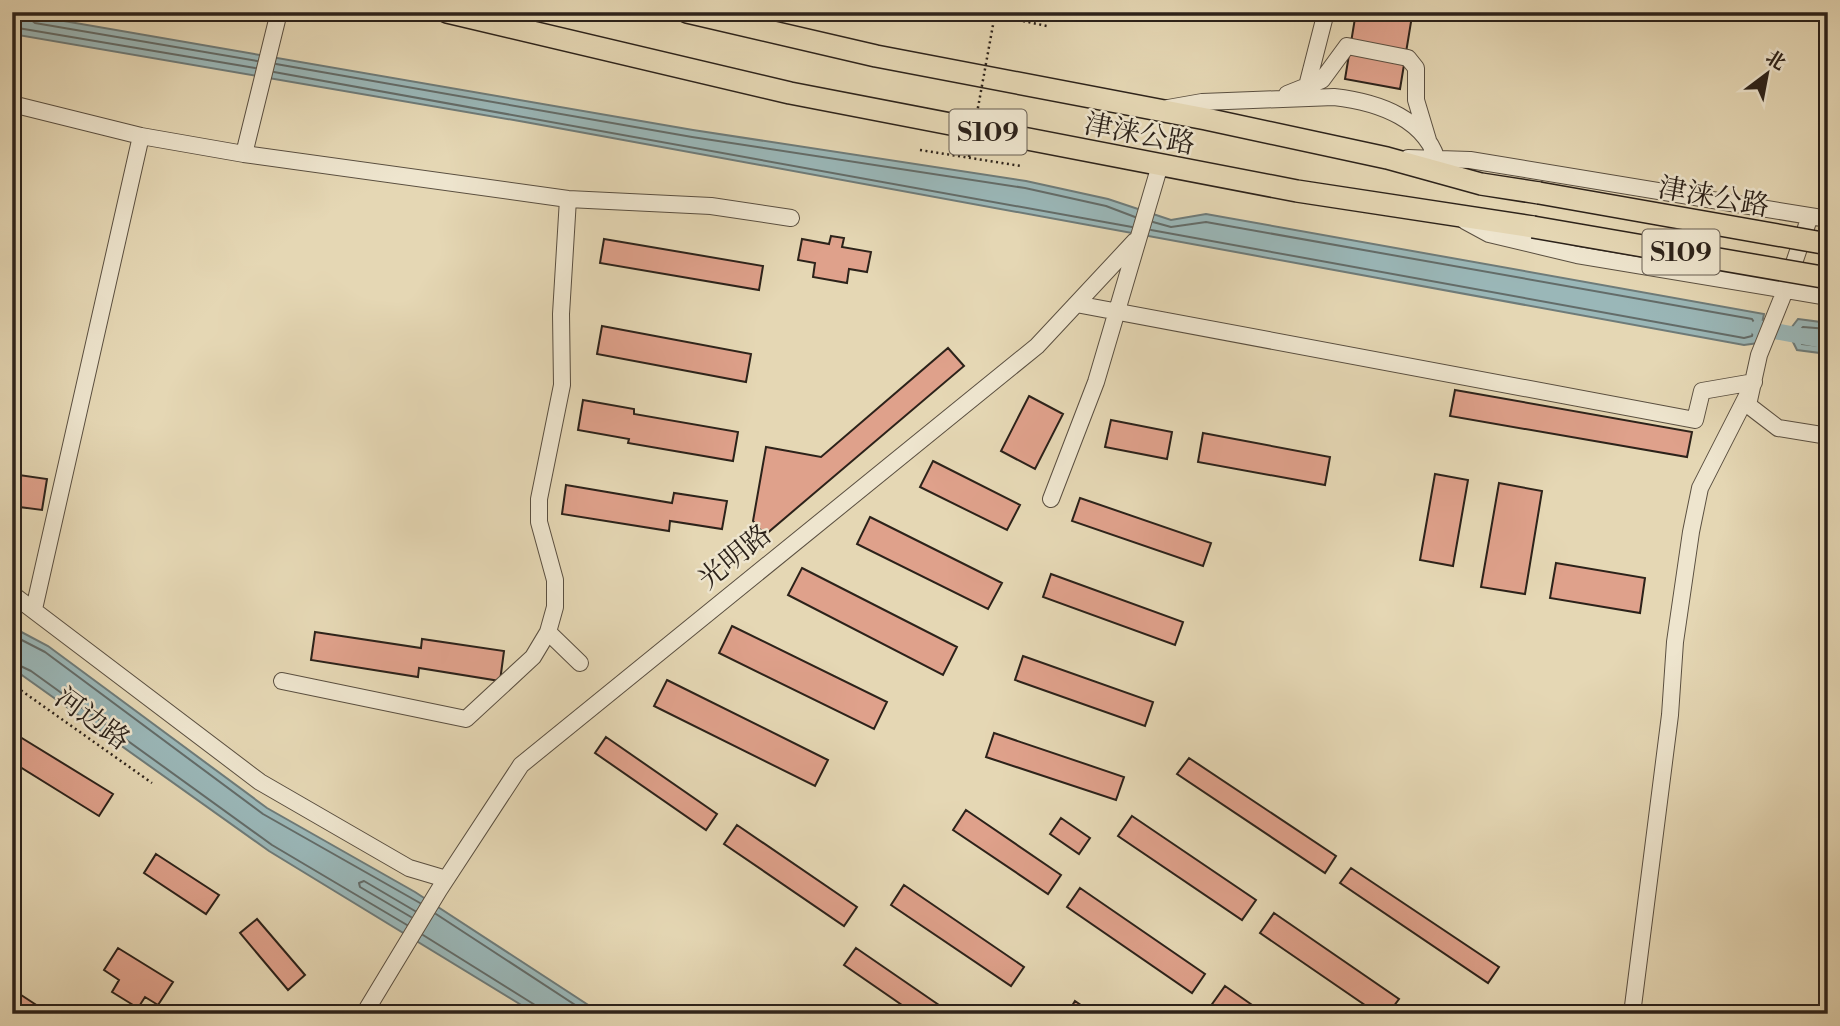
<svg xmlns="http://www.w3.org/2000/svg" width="1840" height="1026" viewBox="0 0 1840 1026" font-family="'Libre Bodoni','Noto Serif SC',serif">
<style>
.water{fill:#9ab7b8;stroke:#6e7b79;stroke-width:2}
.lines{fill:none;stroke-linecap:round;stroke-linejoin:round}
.shore{stroke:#636c69;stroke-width:2}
.canal{stroke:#9ab7b8;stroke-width:16}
.building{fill:#dfa18b;stroke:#2c221a;stroke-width:2}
.minor-casing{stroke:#5a4f40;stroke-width:18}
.highway-casing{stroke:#2c221a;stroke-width:24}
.path{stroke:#2c221a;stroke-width:2.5;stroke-dasharray:2 3.5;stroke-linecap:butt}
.minor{stroke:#eee5ce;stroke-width:16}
.highway{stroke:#e5d7b4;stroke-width:21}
.highway-bridge-casing{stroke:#2c221a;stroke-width:24;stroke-linecap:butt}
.path-bridge{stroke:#2c221a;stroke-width:2.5;stroke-dasharray:2 3.5;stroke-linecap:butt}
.highway-bridge{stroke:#e5d7b4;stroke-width:21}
.labels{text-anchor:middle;stroke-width:5;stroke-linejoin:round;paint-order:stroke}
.shield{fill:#eee5ce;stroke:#665c50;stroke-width:2}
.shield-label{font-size:26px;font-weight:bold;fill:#2c221a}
.street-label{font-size:28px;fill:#2c221a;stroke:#eee5ce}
</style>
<rect width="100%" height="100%" fill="#e5d7b4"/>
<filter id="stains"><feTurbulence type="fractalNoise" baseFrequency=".00286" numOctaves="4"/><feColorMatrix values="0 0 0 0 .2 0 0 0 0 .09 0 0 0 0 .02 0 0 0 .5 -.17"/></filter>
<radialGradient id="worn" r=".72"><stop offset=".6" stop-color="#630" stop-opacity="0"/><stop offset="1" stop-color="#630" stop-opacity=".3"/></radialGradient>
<path class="water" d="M 12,12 L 693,130 L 1026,181 L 1108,199 L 1171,220 L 1206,214 L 1764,314 L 1758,343 L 1744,345 L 525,122 L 12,34 Z
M 1798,319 L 1828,323 L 1828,354 L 1797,350 L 1788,332 Z
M 12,627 L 48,646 L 267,808 L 415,892 L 602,1014 L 536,1014 L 269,851 L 12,668 Z"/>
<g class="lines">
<path class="shore" d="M 29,12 L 30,19 L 35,23 L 257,61
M 12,27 L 255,68
M 276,64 L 692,137 L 1025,188 L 1106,206 L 1135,217
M 274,72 L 1132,227
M 1151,230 L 1744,338 L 1752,336 L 1755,324 L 1752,319 L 1206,222 L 1171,227 L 1153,222
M 1828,329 L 1803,327 L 1797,334 L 1802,344 L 1828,347
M 12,635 L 45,652 L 263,814 L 420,903
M 12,662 L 31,671 L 272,845 L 407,925
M 436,914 L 589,1014
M 411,917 L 360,887 L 359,883 L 364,881 L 415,911
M 423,935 L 535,1005 L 538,1014"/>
<path class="canal" d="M 1758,328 L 1828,341"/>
</g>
<path class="building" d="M 1356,12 L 1412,16 L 1400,89 L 1345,79 Z
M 831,236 L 844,238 L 842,247 L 871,252 L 867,272 L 849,269 L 847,283 L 813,277 L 815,263 L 798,260 L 802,239 L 829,244 Z
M 604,239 L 763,266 L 759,290 L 600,263 Z
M 602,326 L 751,354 L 746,382 L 597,354 Z
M 948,348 L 964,366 L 765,535 L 753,521 L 766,447 L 821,457 Z
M 1455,390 L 1692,432 L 1687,457 L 1450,416 Z
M 1029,396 L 1063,414 L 1035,469 L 1001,451 Z
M 583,400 L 634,409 L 634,414 L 738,432 L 733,461 L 628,443 L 629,439 L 578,430 Z
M 1111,420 L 1172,432 L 1167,459 L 1105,447 Z
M 1203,433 L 1330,457 L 1325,485 L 1198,462 Z
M 933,461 L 1020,505 L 1007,530 L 920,487 Z
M 12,474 L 47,479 L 42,510 L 12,506 Z
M 1435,474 L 1468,480 L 1453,566 L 1420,560 Z
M 1499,483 L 1542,491 L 1525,594 L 1481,587 Z
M 566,485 L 672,503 L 674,493 L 727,501 L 722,529 L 670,521 L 669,531 L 562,514 Z
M 1080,498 L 1211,543 L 1203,566 L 1072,521 Z
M 870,517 L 1002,583 L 988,609 L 857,544 Z
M 1556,563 L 1645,578 L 1640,613 L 1550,598 Z
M 802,568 L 957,647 L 943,675 L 788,595 Z
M 1051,574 L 1183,622 L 1175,645 L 1043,597 Z
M 732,626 L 887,702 L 874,729 L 719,653 Z
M 315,632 L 421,648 L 422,639 L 504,651 L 500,681 L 419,668 L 418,677 L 311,660 Z
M 1023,656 L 1153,702 L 1145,726 L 1015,680 Z
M 667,680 L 828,760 L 815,786 L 654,706 Z
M 12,732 L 113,794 L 99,816 L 12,762 Z
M 994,733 L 1124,777 L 1116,800 L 986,757 Z
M 606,737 L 717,814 L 706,830 L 595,753 Z
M 1189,758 L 1336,856 L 1325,873 L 1177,774 Z
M 966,810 L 1061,875 L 1048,894 L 953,830 Z
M 1132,816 L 1256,900 L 1242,920 L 1118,836 Z
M 1061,818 L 1090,838 L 1079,854 L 1050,834 Z
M 737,825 L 857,907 L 844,926 L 724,844 Z
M 156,854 L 219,895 L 206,914 L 144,873 Z
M 1351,868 L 1499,967 L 1488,983 L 1340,883 Z
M 904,885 L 1024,967 L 1011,986 L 891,905 Z
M 1080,888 L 1205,974 L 1192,993 L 1067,907 Z
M 1274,913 L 1399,999 L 1388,1014 L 1378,1014 L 1260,933 Z
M 257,919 L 305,975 L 288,990 L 240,933 Z
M 118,948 L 173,982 L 158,1005 L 145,997 L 138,1008 L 112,992 L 119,980 L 104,970 Z
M 856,948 L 952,1014 L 915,1014 L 844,965 Z
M 1225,986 L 1265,1014 L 1220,1014 L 1210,1007 Z
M 12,989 L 50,1014 L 12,1014 Z
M 1075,1001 L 1094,1014 L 1067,1014 Z"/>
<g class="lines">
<defs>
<path id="minor" d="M 1307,86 L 1326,12
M 1287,94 L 1322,80 L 1347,46 L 1408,58 L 1416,68 L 1416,100 L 1428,140
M 12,104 L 141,136 L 244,154 L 568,199 L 711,206 L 791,218
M 1168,108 L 1202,102 L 1334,97 C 1378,102 1429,119 1439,167
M 244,154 L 279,12
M 1408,158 L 1470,160 L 1828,219
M 1810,216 L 1782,298 L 1759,355 L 1748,405 L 1778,428 L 1828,436
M 1465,221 L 1489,234 L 1577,255 L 1828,297
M 1076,304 L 1695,420 L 1702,391 L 1754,382
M 1051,499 L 1096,382 L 1160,165
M 12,594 L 260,782 L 409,868 L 446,879
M 34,609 L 141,136
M 548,632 L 580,663
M 282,681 L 466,719 L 533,657 L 548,632 L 555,607 L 555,580 L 539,522 L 539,499 L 562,385 L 561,314 L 568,199
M 364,1014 L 439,890 L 521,765 L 1037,346 L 1135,241
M 1632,1014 L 1670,715 L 1675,642 L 1691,532 L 1700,488 L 1754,382"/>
<path id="highway" d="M 447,12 L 790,93 L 1297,191 L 1533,227
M 687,12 L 876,56 L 1206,119 L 1387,158 L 1481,184 L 1539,193"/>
</defs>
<use href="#minor" class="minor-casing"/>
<use href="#highway" class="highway-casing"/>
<path class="path" d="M 980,12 L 1047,26
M 920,150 L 1021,166
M 12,684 L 152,783"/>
<use href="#minor" class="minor"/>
<use href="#highway" class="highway"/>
<defs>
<path id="highway-bridge" d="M 1539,193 L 1828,244
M 1533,227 L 1828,278"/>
</defs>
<use href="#highway-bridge" class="highway-bridge-casing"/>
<path class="path-bridge" d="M 969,157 L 995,14"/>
<use href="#highway-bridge" class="highway-bridge"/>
</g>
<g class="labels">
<g class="shield">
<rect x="949.5" y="109.5" width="77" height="45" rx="5"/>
<rect x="1642.5" y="229.5" width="77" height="45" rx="5"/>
</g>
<g class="shield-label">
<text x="988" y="141">S109</text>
<text x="1681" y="261">S109</text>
</g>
<g class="street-label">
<text transform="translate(1140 133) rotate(11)" y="10">津涞公路</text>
<text transform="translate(1714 196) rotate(10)" y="10">津涞公路</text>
<text transform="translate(734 556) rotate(-39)" y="10">光明路</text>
<text transform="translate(93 718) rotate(36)" y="10">河边路</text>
</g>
</g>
<rect width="1840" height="1026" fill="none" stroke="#e5d7b4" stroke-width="42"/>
<rect x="14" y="14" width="1812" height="998" fill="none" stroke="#2c221a" stroke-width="3.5"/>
<rect x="21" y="21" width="1798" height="984" fill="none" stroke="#2c221a" stroke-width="2"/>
<g transform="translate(1767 74) rotate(32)" stroke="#eee5ce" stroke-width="5" paint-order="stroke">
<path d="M0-5L12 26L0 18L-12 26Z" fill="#2c221a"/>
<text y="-10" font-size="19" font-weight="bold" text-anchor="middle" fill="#2c221a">北</text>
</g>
<rect width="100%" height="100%" filter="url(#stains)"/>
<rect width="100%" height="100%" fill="url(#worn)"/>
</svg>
